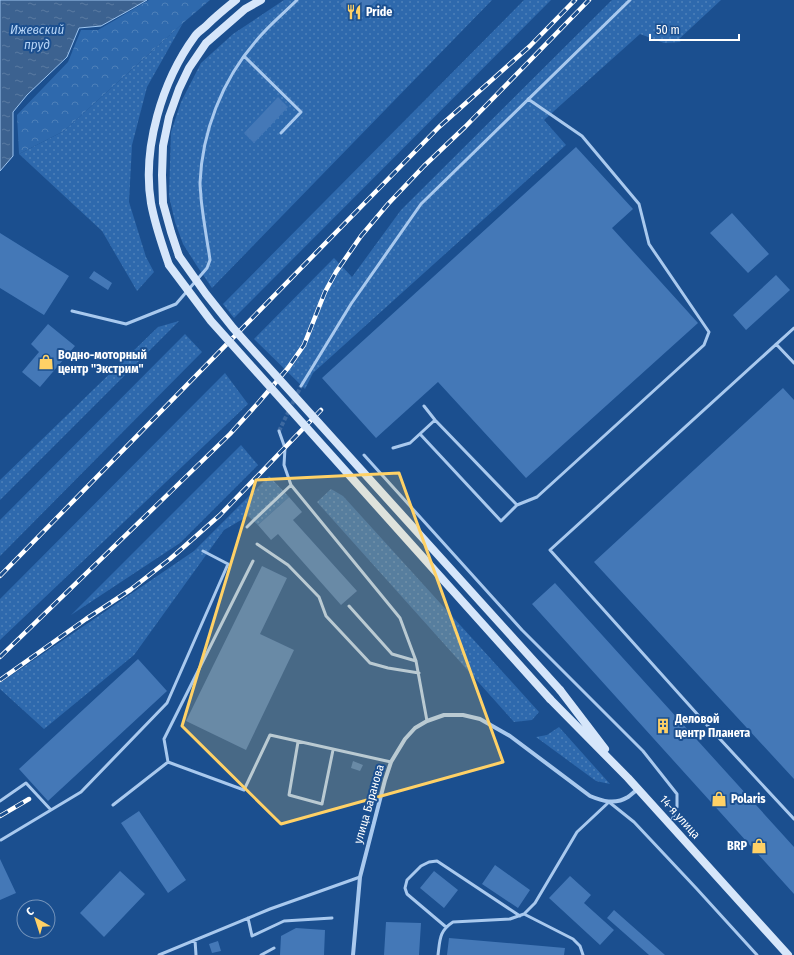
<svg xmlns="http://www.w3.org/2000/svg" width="794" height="955" viewBox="0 0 794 955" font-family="'Fira Sans Condensed',sans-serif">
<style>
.grass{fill:url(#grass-dots)}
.forest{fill:url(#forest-crowns)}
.water{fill:url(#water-ripples);stroke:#9cc4f0}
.building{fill:#4478b7}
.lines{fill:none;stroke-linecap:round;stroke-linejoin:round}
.minor-tunnel{stroke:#3d69a0;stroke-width:4;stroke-dasharray:4 2;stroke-linecap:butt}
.service{stroke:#a9c9ee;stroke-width:3}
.minor{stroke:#a9c9ee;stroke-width:4}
.secondary{stroke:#d6e6fa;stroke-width:8}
.rail-casing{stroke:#fff;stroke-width:4.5}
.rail{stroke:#1b4f8f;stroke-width:3;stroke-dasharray:9;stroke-linecap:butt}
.secondary-bridge{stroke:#d6e6fa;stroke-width:8}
.marked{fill:#ffd166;fill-opacity:0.2;stroke:#ffd166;stroke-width:3;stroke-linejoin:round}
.labels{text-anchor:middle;stroke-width:4;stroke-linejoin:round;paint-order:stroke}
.poi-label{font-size:12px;font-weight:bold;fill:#fff;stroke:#1b4f8f;text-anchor:start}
.street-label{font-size:12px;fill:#fff;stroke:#1b4f8f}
.water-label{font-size:13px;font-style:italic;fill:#b5d3f5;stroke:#1b4f8f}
</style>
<defs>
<pattern id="grass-dots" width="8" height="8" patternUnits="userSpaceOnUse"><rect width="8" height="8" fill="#2e69ad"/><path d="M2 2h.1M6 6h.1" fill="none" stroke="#4d80b9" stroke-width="1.8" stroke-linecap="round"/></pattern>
<pattern id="forest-crowns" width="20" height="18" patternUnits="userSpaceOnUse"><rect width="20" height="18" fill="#2e69ad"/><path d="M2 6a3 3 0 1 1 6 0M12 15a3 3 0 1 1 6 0" fill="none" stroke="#4d80b9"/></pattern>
<pattern id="water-ripples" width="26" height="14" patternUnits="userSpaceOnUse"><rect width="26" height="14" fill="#3c6290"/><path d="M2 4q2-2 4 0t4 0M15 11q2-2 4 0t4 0" fill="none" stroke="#597aa1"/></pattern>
</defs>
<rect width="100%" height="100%" fill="#1b4f8f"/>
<path class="grass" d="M 284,0 L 492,0 L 212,288 L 197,266 L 183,244 L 175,222 L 169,196 L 171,132 L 181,102 L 201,63 L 233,34 Z
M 524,0 L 551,0 L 234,318 L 223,304 Z
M 612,0 L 721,0 L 678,40 L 681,42 L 664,43 L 640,34 L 544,120 L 566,145 L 313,373 L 305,389 L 254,339 L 334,258 L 352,277 L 401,210 Z
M 183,23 L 147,87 L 132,145 L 129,202 L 146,257 L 154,272 L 137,291 L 102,231 L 19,154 L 64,131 Z
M 179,321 L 0,500 L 0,480 L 158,327 Z
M 185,334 L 202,352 L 0,556 L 0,520 Z
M 225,373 L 248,404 L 0,640 L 0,599 Z
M 241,445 L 258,465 L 180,543 L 71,615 Z
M 269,476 L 289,497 L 258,525 L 248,516 L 224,530 L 134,655 L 44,729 L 0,689 L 0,683 L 194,551 Z
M 331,489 L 343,496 L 539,712 L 532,720 L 514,722 L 317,502 Z
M 559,727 L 610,784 L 596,781 L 536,737 L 547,735 Z"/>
<path class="forest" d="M 149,0 L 210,0 L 183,23 L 64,131 L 19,154 L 17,115 L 68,62 L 81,30 L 98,30 Z"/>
<path class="water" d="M 0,0 L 147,0 L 128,11 L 101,26 L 79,28 L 67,57 L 27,95 L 13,112 L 13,156 L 0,171 Z"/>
<path class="building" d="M 345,0 L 377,0 L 353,20 L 340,4 Z
M 278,97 L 288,107 L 254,143 L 244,133 Z
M 576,147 L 633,209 L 612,228 L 698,323 L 526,478 L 438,382 L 376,438 L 322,378 Z
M 732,213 L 769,254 L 748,273 L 710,233 Z
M 0,233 L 69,276 L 44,315 L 0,288 Z
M 94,271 L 112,283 L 108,290 L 89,278 Z
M 776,275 L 790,290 L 746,330 L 733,315 Z
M 48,324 L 75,346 L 40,387 L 22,372 L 39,352 L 31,344 Z
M 783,388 L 794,400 L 794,779 L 594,562 Z
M 289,497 L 302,512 L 293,520 L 357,591 L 341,605 L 278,534 L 271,540 L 258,525 Z
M 262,566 L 287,578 L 260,634 L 294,650 L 246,750 L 186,721 Z
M 555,583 L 794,847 L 794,894 L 532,604 Z
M 138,659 L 167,691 L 48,801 L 19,769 Z
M 353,761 L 363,765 L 360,771 L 351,768 Z
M 139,811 L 186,880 L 168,893 L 121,823 Z
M 0,859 L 16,893 L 0,900 Z
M 495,865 L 530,890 L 518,908 L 482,884 Z
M 120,871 L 145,894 L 104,937 L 80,913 Z
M 434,871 L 458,890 L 444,908 L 420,888 Z
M 570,876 L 591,895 L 584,903 L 614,930 L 600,945 L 549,898 Z
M 614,910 L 665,955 L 649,955 L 607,918 Z
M 386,922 L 421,923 L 419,955 L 384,955 Z
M 296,928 L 325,930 L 324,955 L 280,955 L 281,936 Z
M 449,938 L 565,948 L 564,955 L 447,955 Z
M 218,941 L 221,951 L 212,953 L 209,944 Z"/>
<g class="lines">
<path class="minor-tunnel" d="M 279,431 L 301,386"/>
<path class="service" d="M 244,56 L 301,112 L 281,133
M 72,311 L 126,324 L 176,304 L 207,268 L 210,260 L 209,253 C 206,235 203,217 201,198 C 201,193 200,188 200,183 C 202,132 222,80 256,41 C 268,26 283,14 297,0
M 794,328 L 550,550 L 707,725 L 794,819
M 776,344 L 794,363
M 301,386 L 351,304 L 421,204 L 630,0
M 424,406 L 435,420 L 517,505 L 537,497 L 704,345 L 709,332 L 649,244 L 639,204 L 582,136 L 528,99
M 279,431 L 285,448 L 284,465 L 291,485 L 400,618 L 416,661 L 427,721
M 420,434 L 501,521 L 517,505
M 393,448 L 410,443 L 435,420
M 364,455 L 522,630 L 643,751 L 677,794 L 677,807 L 671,823
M 247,527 L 253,521 L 291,485
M 257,544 L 288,565 L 319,597 L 326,616 L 370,663 L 388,668 L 419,673
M 349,606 L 392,654 L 416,661
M 298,742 L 289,795 L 322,804 L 333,750
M 168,762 L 164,739 L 253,561
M 0,801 L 26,783 L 51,810
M 113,805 L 168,762 L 244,790 L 270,735 L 391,762
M 1,840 L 81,792 L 167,703 L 228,564 L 203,551
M 524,914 L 573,939 L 580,946 L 583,955
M 248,918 L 252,936 L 284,921 L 332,918
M 446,927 L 407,894 L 405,888 L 407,880 L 421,866 L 429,862 L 437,861 L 520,916
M 195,940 L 196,955
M 159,955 L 270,909 L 360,877
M 261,955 L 274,948
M 438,955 C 440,940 439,931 453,922 L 510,919 L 524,914 L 535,903 L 577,832 L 609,802 L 634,822 L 696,888 L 757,955"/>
<path class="minor" d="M 353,955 L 360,877 L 385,780 L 391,762 L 405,739 L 415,728 L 427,721 L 444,715 L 463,715 L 480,719 L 510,736 L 590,796 C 602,801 615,805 628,797 C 631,795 635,791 638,789"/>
<path class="secondary" d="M 179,256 L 171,232 L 163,203 L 162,175 L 163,146 L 169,117 L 179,89 L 189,68 L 206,43 L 245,9 L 261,0
M 169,265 C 162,245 155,225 151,203 C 142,148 162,81 195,36 C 198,32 203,29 206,26 C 216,16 226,8 236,0
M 560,690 L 605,749
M 550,699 L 628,778 L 788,955"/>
<defs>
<path id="rail" d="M 0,576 L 439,127 L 530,46 L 575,0
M 0,657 L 162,500 L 230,434 L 259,402 L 288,368 L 304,345 L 325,292 L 336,272 L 361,236 L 388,204 L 424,166 L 465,127 L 589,0
M 0,680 L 86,619 L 130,590 L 170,559 L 220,515 L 321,410
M 0,816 L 29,799"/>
</defs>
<use href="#rail" class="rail-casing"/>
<use href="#rail" class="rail"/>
<path class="secondary-bridge" d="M 179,256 L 206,294 L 233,328 L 560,690
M 169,265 L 211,321 L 550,699"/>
</g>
<path class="marked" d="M 399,473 L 503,762 L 281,824 L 182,726 L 256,480 Z"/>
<defs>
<symbol id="restaurant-bare" viewBox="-9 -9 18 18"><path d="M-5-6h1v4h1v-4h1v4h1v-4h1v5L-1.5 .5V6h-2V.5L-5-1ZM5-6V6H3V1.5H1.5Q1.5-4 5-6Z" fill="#ffd166" stroke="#1b4f8f" stroke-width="2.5" paint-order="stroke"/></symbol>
<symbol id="shop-bare" viewBox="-9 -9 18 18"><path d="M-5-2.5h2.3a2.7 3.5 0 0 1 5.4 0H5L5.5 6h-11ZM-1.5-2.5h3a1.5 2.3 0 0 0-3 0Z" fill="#ffd166" stroke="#1b4f8f" stroke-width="2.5" paint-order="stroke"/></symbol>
<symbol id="building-bare" viewBox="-9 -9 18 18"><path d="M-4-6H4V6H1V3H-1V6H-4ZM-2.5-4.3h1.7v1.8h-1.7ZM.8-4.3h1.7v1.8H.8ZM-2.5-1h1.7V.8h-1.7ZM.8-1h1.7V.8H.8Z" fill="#ffd166" stroke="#1b4f8f" stroke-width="2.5" paint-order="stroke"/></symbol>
</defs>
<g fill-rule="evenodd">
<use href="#restaurant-bare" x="343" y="1" width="22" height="22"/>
<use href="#shop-bare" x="35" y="351" width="22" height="22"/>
<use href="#building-bare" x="652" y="715" width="22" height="22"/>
<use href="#shop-bare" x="708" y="788" width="22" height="22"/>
<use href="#shop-bare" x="748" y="835" width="22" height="22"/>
</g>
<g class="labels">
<g class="poi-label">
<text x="366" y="16">Pride</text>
<text x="58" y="359">Водно-моторный<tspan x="58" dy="14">центр "Экстрим"</tspan></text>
<text x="675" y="723">Деловой<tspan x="675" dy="14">центр Планета</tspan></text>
<text x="731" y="803">Polaris</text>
<text x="747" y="850" text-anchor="end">BRP</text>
</g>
<g class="street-label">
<text transform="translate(369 804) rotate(-74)" y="4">улица Баранова</text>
<text transform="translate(680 817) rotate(48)" y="4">14-я улица</text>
</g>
<g class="water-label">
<text x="37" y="34">Ижевский<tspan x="37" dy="15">пруд</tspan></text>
</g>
</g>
<g transform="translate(36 919) rotate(321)"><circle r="19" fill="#1b4f8f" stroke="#7695bc"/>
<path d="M0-3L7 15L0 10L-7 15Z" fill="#ffd166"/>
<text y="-6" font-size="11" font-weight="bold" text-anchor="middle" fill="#ffffff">С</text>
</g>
<path d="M650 34v6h89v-6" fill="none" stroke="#ffffff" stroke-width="2"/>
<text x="656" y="34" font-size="12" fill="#ffffff" stroke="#1b4f8f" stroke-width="3" paint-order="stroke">50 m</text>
</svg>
